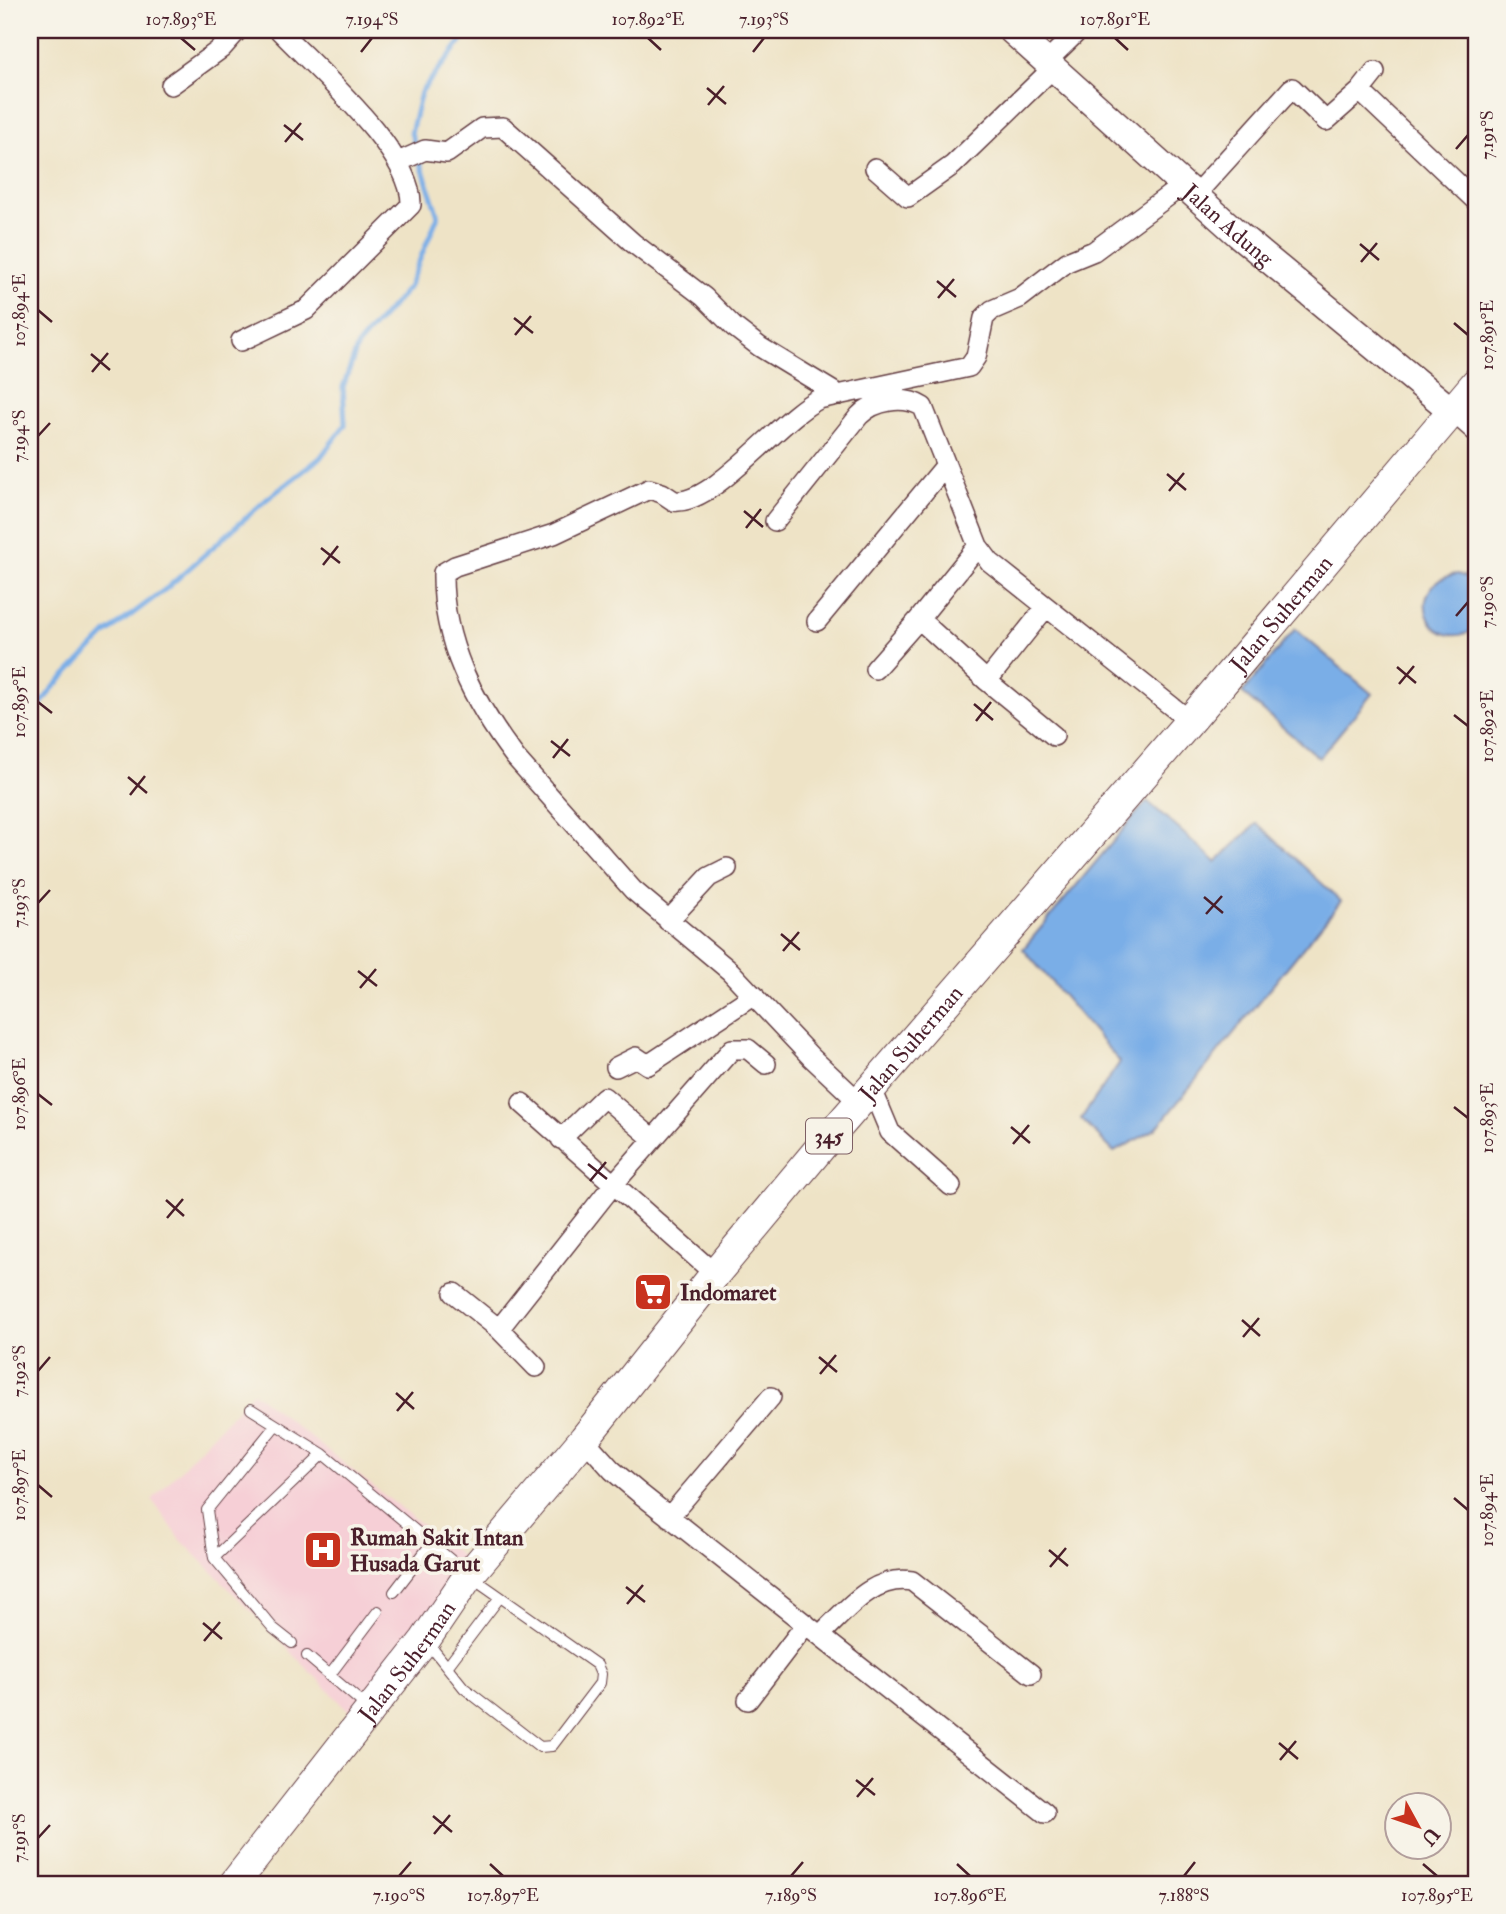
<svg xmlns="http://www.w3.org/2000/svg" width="1506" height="1914" viewBox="0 0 1506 1914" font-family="'IM FELL Double Pica',serif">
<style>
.built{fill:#f6cfd6}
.water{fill:#7aaee7;stroke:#626689;stroke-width:2}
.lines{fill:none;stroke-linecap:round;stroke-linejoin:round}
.stream{stroke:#7aaee7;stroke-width:5}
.lane-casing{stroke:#633c42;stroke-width:12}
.street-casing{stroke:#633c42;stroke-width:22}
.secondary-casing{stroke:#633c42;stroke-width:29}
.primary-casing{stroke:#633c42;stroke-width:32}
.lane{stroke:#fff;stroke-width:10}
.street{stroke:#fff;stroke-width:19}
.secondary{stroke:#fff;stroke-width:26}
.primary{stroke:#fff;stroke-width:30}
.ticks{fill:none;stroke:#4a1f2b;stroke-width:2.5}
.labels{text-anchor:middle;stroke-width:7;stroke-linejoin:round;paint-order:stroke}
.shield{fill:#f7f3e8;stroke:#7e5f64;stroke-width:2}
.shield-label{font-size:21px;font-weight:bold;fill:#4a1f2b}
.street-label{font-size:23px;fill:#4a1f2b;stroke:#f7f3e8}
.poi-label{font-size:23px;font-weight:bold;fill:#4a1f2b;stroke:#f7f3e8;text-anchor:start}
.neatline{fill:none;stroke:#4a1f2b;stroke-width:2.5}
.ticks-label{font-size:18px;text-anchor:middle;fill:#4a1f2b}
</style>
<rect width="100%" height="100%" fill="#f7f3e8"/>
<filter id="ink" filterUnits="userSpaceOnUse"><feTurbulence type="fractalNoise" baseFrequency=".0143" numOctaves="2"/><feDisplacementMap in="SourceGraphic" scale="14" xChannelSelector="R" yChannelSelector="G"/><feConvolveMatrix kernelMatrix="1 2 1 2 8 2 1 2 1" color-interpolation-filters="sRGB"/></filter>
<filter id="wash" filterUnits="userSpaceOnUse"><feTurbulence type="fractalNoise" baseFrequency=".00686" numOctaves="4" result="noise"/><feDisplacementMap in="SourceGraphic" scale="28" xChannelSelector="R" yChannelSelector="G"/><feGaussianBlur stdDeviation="1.57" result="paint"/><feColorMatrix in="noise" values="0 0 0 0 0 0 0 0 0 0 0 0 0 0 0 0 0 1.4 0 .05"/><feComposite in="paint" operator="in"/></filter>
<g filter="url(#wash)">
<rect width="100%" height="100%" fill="#eee3c6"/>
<path class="built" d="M 253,1392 L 468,1561 L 355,1717 L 181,1540 L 152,1500 Z"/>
<path class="water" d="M 1458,574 L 1476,581 L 1476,629 C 1426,657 1402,581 1458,574 Z
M 1295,629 L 1372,694 L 1319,758 L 1242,693 Z
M 1147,801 L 1216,862 L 1257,823 L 1341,901 L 1156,1129 L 1114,1152 L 1081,1119 L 1120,1062 L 1023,949 Z"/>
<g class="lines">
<path class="stream" d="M 30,719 L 52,689 L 107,633 L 167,588 L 267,499 L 320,458 L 345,425 L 343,387 L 358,345 L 408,288 L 438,216 L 411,133 L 421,92 L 470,30"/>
</g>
</g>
<g filter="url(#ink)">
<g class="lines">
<defs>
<path id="lane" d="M 251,1409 L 323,1454 L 469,1575 L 597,1665 L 601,1674 L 600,1683 L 552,1746 L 540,1747 L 464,1688 L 428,1643
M 275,1426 L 207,1510 L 214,1558 L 273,1628 L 292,1643
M 214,1558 L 323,1454
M 394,1592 L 431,1544
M 307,1656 L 367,1707
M 447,1667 L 500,1597
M 329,1676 L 378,1611"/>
<path id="street" d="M 1046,62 L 1079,30
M 171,85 L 222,48 L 238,30
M 1360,91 L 1375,72
M 398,162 L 425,150 L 447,153 L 482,128 L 503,127 L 633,243 L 704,297 L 734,327 L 760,347 L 839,395
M 875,168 L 908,197 L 953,165 L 1053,68
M 1195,195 L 1292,88 L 1326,121 L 1360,91 L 1476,201
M 241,341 L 306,310 L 411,205 C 413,152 316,69 279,30
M 1452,411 L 1476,432
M 775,521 L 859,416 C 874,400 904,395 923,407 L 946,465
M 817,621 L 946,465 L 978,546
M 875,669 L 919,619
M 987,681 L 1046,607
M 1054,736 L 987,681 L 919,619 L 978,546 L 990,562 L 1190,721
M 668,921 L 709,877 L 727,868
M 616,1067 L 636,1057 L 648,1065 L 754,995
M 872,1089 L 890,1132 L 951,1186
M 522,1103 L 715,1274
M 860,1103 L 811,1057 L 730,971 L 633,890 L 515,757 C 474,703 442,642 443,573 L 455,566 L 554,534 L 649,489 L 662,493 L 674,501 C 714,506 782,416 819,399 L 969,367 L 976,357 L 984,318 L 992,310 L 1020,298 L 1067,262 L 1094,251 L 1183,185
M 561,1139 L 604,1097 L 653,1139
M 454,1293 L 499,1329 L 536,1367
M 499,1329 L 612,1186 L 732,1049 L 748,1049 L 766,1064
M 584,1439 L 612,1470 L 638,1492 L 1045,1813
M 669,1517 L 771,1397
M 820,1635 C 847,1610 872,1575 912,1581 L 1031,1674
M 748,1700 L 806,1624"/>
<g id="secondary">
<path id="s1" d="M 1011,30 L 1239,235 L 1452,411"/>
</g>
<g id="primary">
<path id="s2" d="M 234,1884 L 425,1640 L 469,1575 L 584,1439 L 715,1274 L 830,1136 L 1190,721 L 1476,383"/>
</g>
</defs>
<use href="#lane" class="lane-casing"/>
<use href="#street" class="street-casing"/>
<use href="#secondary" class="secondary-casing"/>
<use href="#primary" class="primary-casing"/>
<use href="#lane" class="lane"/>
<use href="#street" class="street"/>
<use href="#secondary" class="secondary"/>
<use href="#primary" class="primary"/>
</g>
</g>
<path class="ticks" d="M 181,38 L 195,50M 648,38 L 661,50M 1115,38 L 1128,50M 361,52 L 372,38M 753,52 L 764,38M 707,88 L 726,104M 708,105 L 724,86M 284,125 L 303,140M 285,142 L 301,123M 1456,149 L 1468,135M 1360,244 L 1379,260M 1361,262 L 1377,243M 937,281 L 956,297M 938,298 L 954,279M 38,310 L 52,322M 514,318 L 533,333M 1454,323 L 1468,335M 515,335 L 531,316M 91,354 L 110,370M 92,372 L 108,353M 38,436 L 50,423M 1167,474 L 1186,490M 1169,491 L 1184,473M 744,511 L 763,527M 746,528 L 761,509M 321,548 L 340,563M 323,565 L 338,546M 1456,616 L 1468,602M 1397,667 L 1416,683M 1399,684 L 1414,666M 38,702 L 52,713M 974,704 L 993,720M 1454,715 L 1468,726M 976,721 L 991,702M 551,741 L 570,756M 553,758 L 568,739M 128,777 L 147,793M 130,795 L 145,776M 1204,897 L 1223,913M 38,903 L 50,890M 1206,914 L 1222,896M 781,934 L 800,950M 783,951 L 799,932M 358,971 L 377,986M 360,988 L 376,969M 38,1094 L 52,1105M 1454,1107 L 1468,1118M 1011,1127 L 1030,1143M 1013,1144 L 1029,1125M 588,1164 L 607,1179M 590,1181 L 606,1162M 166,1200 L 184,1216M 167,1218 L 183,1199M 1242,1320 L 1260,1336M 1243,1337 L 1259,1318M 819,1357 L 837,1372M 38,1371 L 50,1357M 820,1374 L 836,1355M 396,1393 L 414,1409M 397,1411 L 413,1392M 38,1485 L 52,1497M 1454,1498 L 1468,1510M 1049,1550 L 1068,1566M 1050,1567 L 1066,1548M 626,1587 L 645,1602M 627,1604 L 643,1585M 203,1623 L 222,1639M 204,1641 L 220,1622M 1279,1743 L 1298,1759M 1280,1760 L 1296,1741M 856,1780 L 875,1795M 857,1797 L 873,1778M 433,1816 L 452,1832M 434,1834 L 450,1815M 38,1838 L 50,1825M 490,1864 L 503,1876M 957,1864 L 970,1876M 1423,1864 L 1437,1876M 399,1876 L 411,1862M 791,1876 L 803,1862M 1184,1876 L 1195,1862"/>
<defs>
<symbol id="supermarket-square" viewBox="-11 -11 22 22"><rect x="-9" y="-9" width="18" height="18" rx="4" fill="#c8321e" stroke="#f7f3e8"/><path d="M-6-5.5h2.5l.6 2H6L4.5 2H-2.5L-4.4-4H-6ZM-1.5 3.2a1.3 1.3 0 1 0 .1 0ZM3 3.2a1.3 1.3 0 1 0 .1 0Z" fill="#fff"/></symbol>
<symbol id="hospital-square" viewBox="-11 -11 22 22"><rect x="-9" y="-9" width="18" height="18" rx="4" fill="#c8321e" stroke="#f7f3e8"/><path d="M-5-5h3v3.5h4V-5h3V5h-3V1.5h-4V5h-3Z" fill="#fff"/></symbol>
</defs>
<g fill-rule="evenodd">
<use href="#supermarket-square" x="631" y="1270" width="44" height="44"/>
<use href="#hospital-square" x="301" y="1528" width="44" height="44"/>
</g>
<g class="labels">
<rect class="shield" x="806" y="1118.5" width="46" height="35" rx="5"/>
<g class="shield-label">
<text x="829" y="1143">345</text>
</g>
<g class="street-label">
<text dy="8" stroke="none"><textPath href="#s1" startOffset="292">Jalan Adung</textPath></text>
<text dy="8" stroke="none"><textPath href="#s2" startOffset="1647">Jalan Suherman</textPath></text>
<text dy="8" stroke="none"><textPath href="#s2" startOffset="1080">Jalan Suherman</textPath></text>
<text dy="8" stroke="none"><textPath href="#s2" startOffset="282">Jalan Suherman</textPath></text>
</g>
<g class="poi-label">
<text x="680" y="1300">Indomaret</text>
<text x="350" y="1545">Rumah Sakit Intan<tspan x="350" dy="26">Husada Garut</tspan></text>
</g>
</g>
<rect width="1506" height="1914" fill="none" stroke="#f7f3e8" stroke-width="77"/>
<g transform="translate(1418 1826) rotate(130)"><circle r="33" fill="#f7f3e8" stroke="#b29e9c" stroke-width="2"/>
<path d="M0-5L12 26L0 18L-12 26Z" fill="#c8321e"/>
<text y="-10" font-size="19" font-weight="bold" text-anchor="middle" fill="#4a1f2b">U</text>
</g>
<rect x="38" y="38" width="1430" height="1838" class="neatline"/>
<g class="ticks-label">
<text x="181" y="25">107.893°E</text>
<text x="372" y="25">7.194°S</text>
<text x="648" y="25">107.892°E</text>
<text x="764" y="25">7.193°S</text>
<text x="1115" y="25">107.891°E</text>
<text transform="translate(1487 135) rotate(-90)" y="6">7.191°S</text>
<text transform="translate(19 310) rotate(-90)" y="6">107.894°E</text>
<text transform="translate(1487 335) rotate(-90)" y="6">107.891°E</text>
<text transform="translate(19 436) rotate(-90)" y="6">7.194°S</text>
<text transform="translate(1487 602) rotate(-90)" y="6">7.190°S</text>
<text transform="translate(19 702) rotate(-90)" y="6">107.895°E</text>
<text transform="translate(1487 726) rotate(-90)" y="6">107.892°E</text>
<text transform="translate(19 903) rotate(-90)" y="6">7.193°S</text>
<text transform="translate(19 1094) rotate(-90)" y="6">107.896°E</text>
<text transform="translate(1487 1118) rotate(-90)" y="6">107.893°E</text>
<text transform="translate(19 1371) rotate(-90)" y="6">7.192°S</text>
<text transform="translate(19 1485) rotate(-90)" y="6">107.897°E</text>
<text transform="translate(1487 1510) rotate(-90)" y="6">107.894°E</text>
<text transform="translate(19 1838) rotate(-90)" y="6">7.191°S</text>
<text x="399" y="1901">7.190°S</text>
<text x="503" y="1901">107.897°E</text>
<text x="791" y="1901">7.189°S</text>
<text x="970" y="1901">107.896°E</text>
<text x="1184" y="1901">7.188°S</text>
<text x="1437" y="1901">107.895°E</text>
</g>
</svg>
